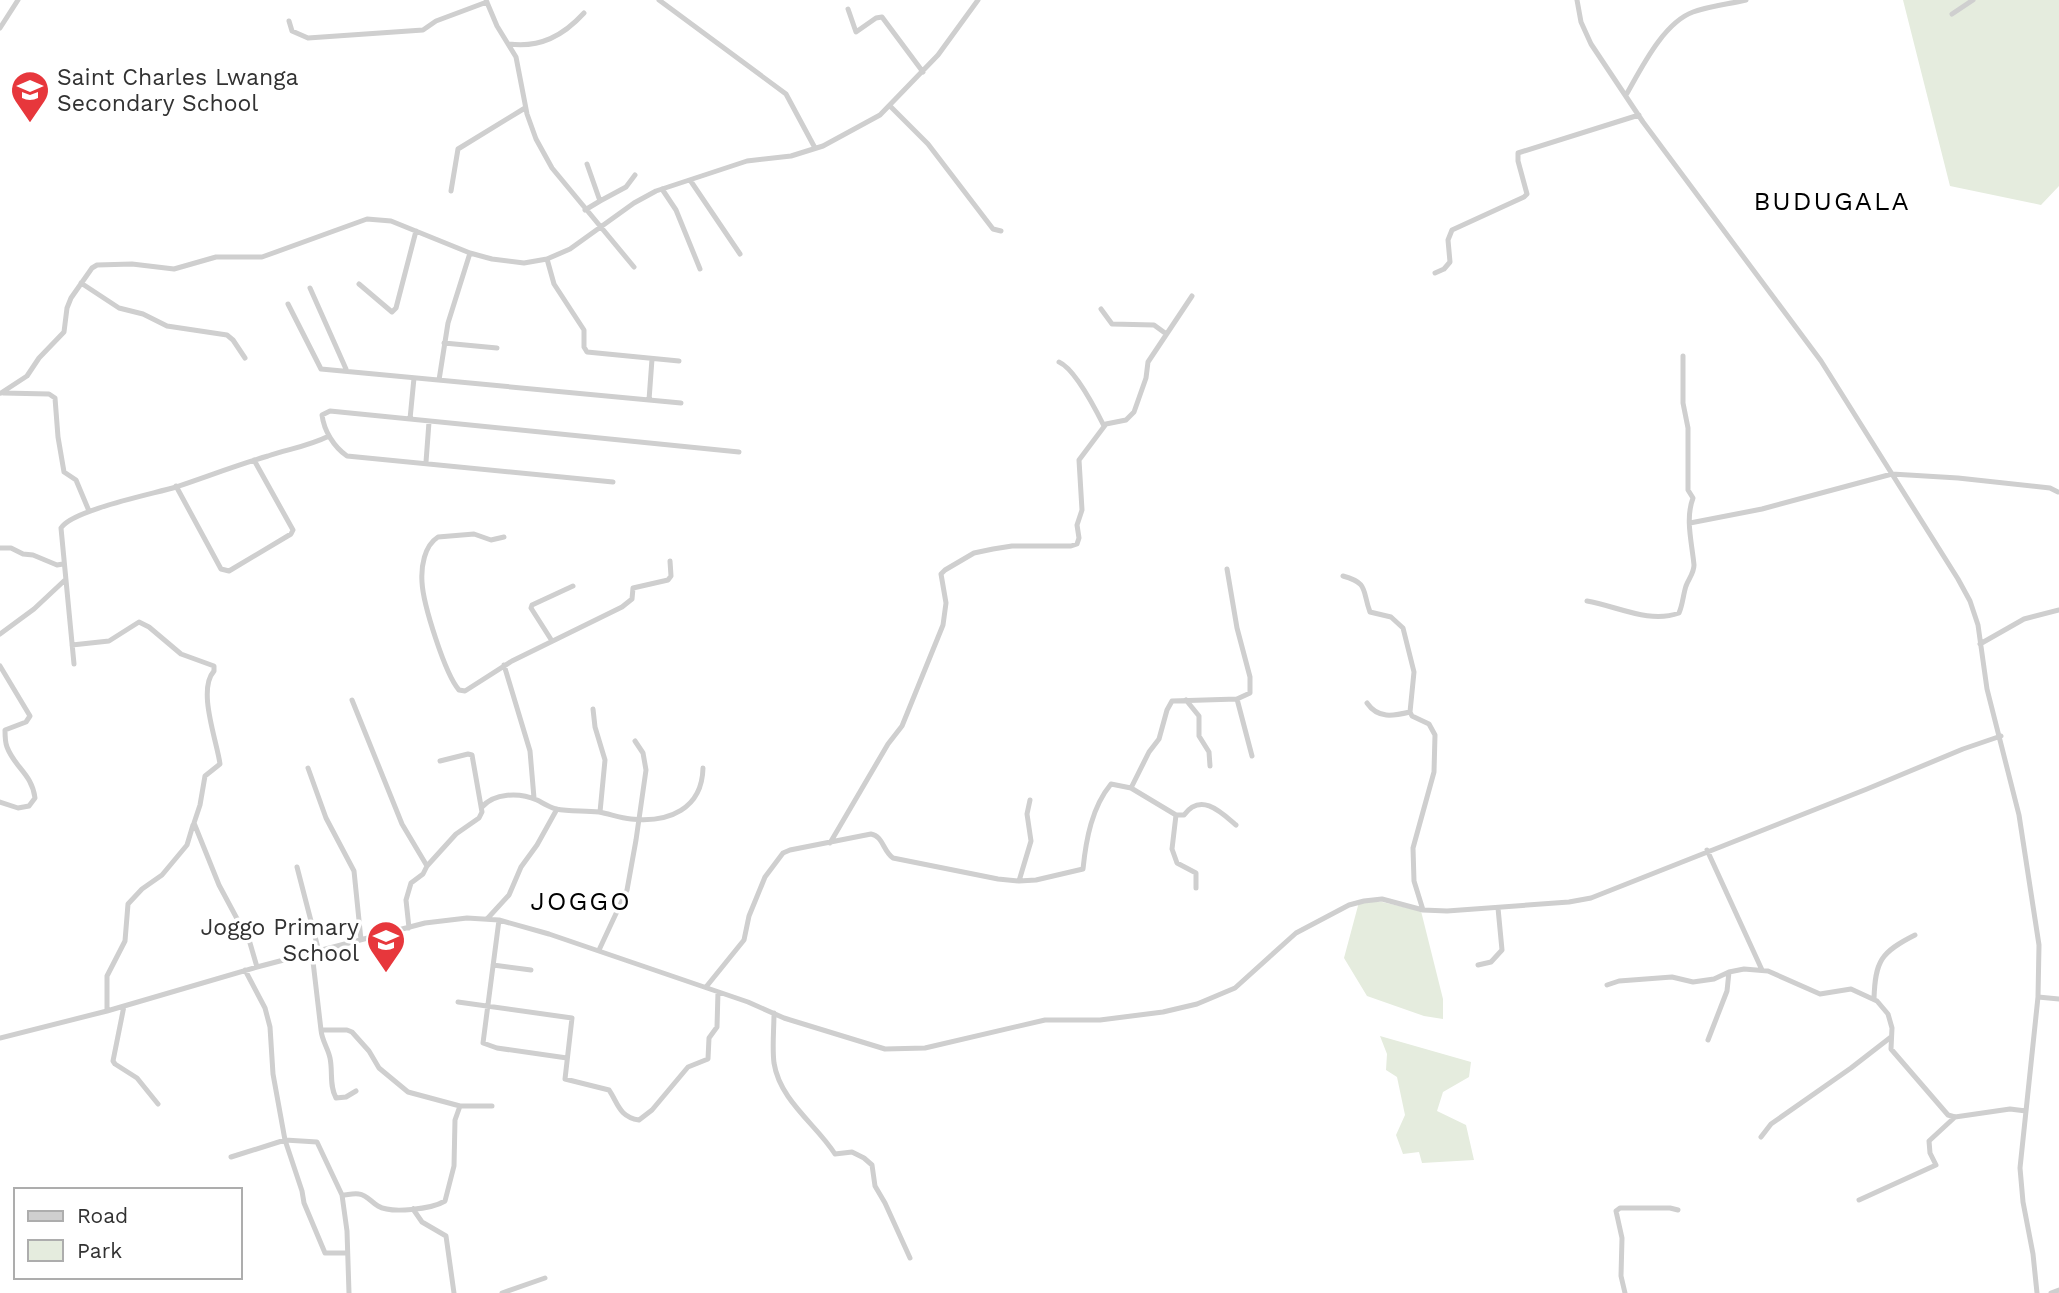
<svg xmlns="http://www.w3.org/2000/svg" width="2059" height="1293" viewBox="0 0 2059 1293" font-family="'Work Sans',sans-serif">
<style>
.green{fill:#e5ecde}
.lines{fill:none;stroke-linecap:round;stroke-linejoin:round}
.minor{stroke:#cfcfcf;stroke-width:5}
.labels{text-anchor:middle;stroke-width:7;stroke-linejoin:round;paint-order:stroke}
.poi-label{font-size:23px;fill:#323232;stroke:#fff;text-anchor:start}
.quarter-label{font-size:26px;letter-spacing:2px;fill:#000;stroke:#fff}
</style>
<rect width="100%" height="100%" fill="#fff"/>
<path class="green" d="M 1903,0 L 2059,0 L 2059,186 L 2041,205 L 1950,186 Z
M 1359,902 L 1382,902 L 1421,911 L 1443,999 L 1443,1019 L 1424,1016 L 1367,996 L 1344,958 Z
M 1380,1036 L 1471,1062 L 1469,1077 L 1443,1092 L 1437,1111 L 1466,1125 L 1474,1160 L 1422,1163 L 1419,1152 L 1403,1154 L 1396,1135 L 1405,1115 L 1397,1077 L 1386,1070 L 1387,1054 Z"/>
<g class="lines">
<path class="minor" d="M 486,0 L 497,26 L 516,57 L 527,114 L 536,139 L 552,168 L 634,267
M 659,0 L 786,94 L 815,148
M 1577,0 L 1581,22 L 1591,44 L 1643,122 L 1821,361 L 1958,579 L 1970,601 L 1978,625 L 1987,689 L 2019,815 L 2039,945 L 2038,997 L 2020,1168 L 2023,1202 L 2033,1254 L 2037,1293
M 848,9 L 856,32 L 876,18 L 882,17 L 923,72
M 1952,14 L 1973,0
M 289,21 L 292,31 L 308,38 L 423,30 L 436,21 L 487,2
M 0,28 L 18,0
M 509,44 C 540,48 563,36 584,13
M 1626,95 C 1641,69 1663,23 1693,12 C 1709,6 1729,4 1746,0
M 891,107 L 928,144 L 993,229 L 1001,231
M 690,180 L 740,254
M 662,189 L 676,210 L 700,269
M 451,191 L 458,149 L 525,108
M 600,201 L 626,187 L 635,175
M 585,210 L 600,201 L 587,164
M 547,259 L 554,284 L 584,330 L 584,347 L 587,352 L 679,361
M 1435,273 L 1444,269 L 1450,262 L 1448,240 L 1452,230 L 1524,197 L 1527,194 L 1518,161 L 1518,153 L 1639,115
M 81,283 L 119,308 L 143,314 L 167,326 L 227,335 L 233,340 L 245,358
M 359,284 L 392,312 L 396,308 L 416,231
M 310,288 L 346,369
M 288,304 L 321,369 L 681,403
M 1101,309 L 1112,324 L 1154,325 L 1165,333
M 444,343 L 497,348
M 1059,362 C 1075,369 1096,410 1104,426
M 439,380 L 448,323 L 470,253
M 1,393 L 27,376 L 39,358 L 64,332 L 67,308 L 71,298 L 92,268 L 97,265 L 132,264 L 174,269 L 216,257 L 262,257 L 367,219 L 391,221 L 470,253 L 492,259 L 524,263 L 547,259 L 570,249 L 634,203 L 656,191 L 747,161 L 791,156 L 823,146 L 880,115 L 938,55 L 978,0
M 3,393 L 49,394 L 55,398 L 58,437 L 64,472 L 76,480 L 89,511
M 649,400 L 652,359
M 410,419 L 414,378
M 426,462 L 429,422
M 613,482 L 347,456 C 334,447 324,431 322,415 L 330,411 L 739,452
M 176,486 L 221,569 L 229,571 L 291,534 L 293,530 L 254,460
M 1690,523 L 1762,509 L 1892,474 L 1958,478 L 2050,488 L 2058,492
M 504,537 L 491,540 L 474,534 L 438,537 C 424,546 421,567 422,582 C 423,604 445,674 459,690 L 465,691 L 512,661 L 622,607 L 632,599 L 633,588 L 668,580 L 671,576 L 670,561
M 0,548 L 11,548 L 23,554 L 33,555 L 57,565 L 63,564
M 1343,576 C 1369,583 1362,591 1370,612 L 1391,617 L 1403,628 L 1414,672 L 1410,712 L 1412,716 L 1429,724 L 1435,735 L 1434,772 L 1413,848 L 1414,881 L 1423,910
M 1587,601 C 1617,606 1649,624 1679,613 C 1683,604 1683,595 1686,586 C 1689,578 1694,573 1694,565 C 1692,543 1685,519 1693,498 L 1688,490 L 1688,428 L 1683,403 L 1683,356
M 0,634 L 34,609 L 65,580
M 552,641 L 531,608 L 532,605 L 573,586
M 1980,644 L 2024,619 L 2059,610
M 72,645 L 109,641 L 139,622 L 149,627 L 181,654 L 214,666 L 214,671 C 197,690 217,741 220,764 L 205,776 L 200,805 L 194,823 L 219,885 L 250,943 L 257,967
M 74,664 L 61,528 C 72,510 153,494 176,487 C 206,477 237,465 268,456 C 289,449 309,446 329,436
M 504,665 L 530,751 L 534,798
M 0,666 L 30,716 L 26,722 L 5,730 C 5,736 5,742 7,747 C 15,768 32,774 35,798 L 29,806 L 18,808 L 0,802
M 1237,699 L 1252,756
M 352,700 L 402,824 L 427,866
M 1186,700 L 1199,716 L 1199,736 L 1209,752 L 1210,766
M 1367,703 C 1378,719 1393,716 1410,712
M 593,709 L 595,727 L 605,760 L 600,812
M 308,768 L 326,818 L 354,871 L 361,940
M 1131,788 L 1176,815 L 1184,815 C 1201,792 1221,812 1236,825
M 482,807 C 494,793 519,792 537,800 C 543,803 549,807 556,809 C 570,812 585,810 599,812 C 610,814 620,818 631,819 C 669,823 702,809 703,768
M 1176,815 L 1172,849 L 1177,863 L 1196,873 L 1196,888
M 830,843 L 888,744 L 902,726 L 943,625 L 946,603 L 941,574 L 945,570 L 974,553 L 993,549 L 1012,546 L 1071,546 L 1077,544 L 1079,538 L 1077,525 L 1082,510 L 1079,460 L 1106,424 L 1126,420 L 1134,412 L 1146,378 L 1148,362 L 1192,296
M 1707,850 L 1762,970
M 297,867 L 319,952
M 1019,881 L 1031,841 L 1027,814 L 1030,800
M 487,919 L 509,895 L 521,867 L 537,845 L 557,809
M 499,920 L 483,1043 L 497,1048 L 567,1058
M 409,928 L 406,900 L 411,883 L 423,874 L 427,866 L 456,834 L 479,818 L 482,812 L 472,755 L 468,754 L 440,761
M 599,950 L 627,890 L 636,840 L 646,770 L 643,753 L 635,741
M 312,953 L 321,1030 L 347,1030 L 352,1032 L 369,1051 L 379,1068 L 408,1092 L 460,1106 L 492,1106
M 493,965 L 531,970
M 1478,965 L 1491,962 L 1502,950 L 1498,908
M 245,970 L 265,1008 L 270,1027 L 273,1074 L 285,1140 L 317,1142 L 342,1195 C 347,1195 353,1193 359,1194 C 367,1195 371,1202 378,1206 C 391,1214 432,1209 445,1201 L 454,1166 L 455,1120 L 460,1106
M 1607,985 L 1619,981 L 1672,977 L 1693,982 L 1714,979 L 1729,972 L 1744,969 L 1768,971 L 1820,994 L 1851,989 L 1877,1001 L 1888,1014 L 1892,1028 L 1891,1049 L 1948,1115 L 1955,1117 L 2010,1109 L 2026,1111
M 706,987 L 744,940 L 749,916 L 765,877 L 783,853 L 790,850 L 871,834 C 883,836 883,851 893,858 L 998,879 L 1019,881 L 1036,880 L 1083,869 C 1086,839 1092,807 1111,784 L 1131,788 L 1149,752 L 1159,739 L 1167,710 L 1172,701 L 1237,699 L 1250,693 L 1250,677 L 1237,628 L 1227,569
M 2038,997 L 2059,999
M 1874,999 C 1875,961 1881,952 1915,935
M 458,1002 L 572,1018 L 565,1079 L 609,1090 C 618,1103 619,1117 639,1120 L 652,1110 L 688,1067 L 708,1059 L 709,1038 L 717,1027 L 718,992
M 124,1006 L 113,1061 L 115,1064 L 137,1078 L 158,1104
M 107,1011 L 107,976 L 125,941 L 128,904 L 142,889 L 162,875 L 187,845 L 193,825
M 774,1013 C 774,1030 772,1047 774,1063 C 780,1101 817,1125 835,1154 L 852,1152 L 864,1158 L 872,1165 L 875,1186 L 885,1203 L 910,1258
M 321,1030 C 322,1041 328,1048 330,1058 C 333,1072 329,1085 336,1098 L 346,1097 L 356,1091
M 0,1038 L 107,1011 L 257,967 L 425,923 L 467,918 L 499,920 L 549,934 L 748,1002 L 784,1018 L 885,1049 L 925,1048 L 1045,1020 L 1100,1020 L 1163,1012 L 1197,1004 L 1235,988 L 1296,933 L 1349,905 L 1364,901 L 1382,899 L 1423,910 L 1447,911 L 1569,902 L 1591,898 L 1867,789 L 1963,749 L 2001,736
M 1708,1040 L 1727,991 L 1729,972
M 1761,1137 L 1771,1124 L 1851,1068 L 1891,1037
M 231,1157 L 285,1140 L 302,1191 L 304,1203 L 325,1253 L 347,1253
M 342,1195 L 347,1231 L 349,1293
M 1859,1200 L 1936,1165 L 1930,1153 L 1929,1141 L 1955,1117
M 413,1209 L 422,1222 L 446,1236 L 454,1293
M 502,1293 L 545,1278
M 1625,1293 L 1621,1276 L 1622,1238 L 1616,1211 L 1620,1208 L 1670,1208 L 1678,1210
M 2051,1293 L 2059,1290"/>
</g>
<defs>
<symbol id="school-pin" viewBox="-11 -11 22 30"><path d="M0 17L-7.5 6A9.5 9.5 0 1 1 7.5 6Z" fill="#e7373c" stroke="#fff"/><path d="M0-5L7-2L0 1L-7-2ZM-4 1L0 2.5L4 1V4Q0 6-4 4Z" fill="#fff"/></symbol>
</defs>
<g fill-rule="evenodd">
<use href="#school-pin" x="8" y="68" width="44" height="60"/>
<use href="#school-pin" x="364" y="918" width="44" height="60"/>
</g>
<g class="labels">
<g class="poi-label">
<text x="57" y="85">Saint Charles Lwanga<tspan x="57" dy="26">Secondary School</tspan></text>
<text x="359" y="935" text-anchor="end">Joggo Primary<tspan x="359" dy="26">School</tspan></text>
</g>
<g class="quarter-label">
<text x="1832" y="210">BUDUGALA</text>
<text x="581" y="910">JOGGO</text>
</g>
</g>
<rect x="14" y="1188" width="228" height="91" fill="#ffffff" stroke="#adadad" stroke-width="2"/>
<rect x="28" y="1211" width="35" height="10" fill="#cfcfcf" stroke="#adadad" stroke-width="2"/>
<text x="77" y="1223" font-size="21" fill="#323232">Road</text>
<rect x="28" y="1240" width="35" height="21" fill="#e5ecde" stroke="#adadad" stroke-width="2"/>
<text x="77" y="1258" font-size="21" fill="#323232">Park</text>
</svg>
